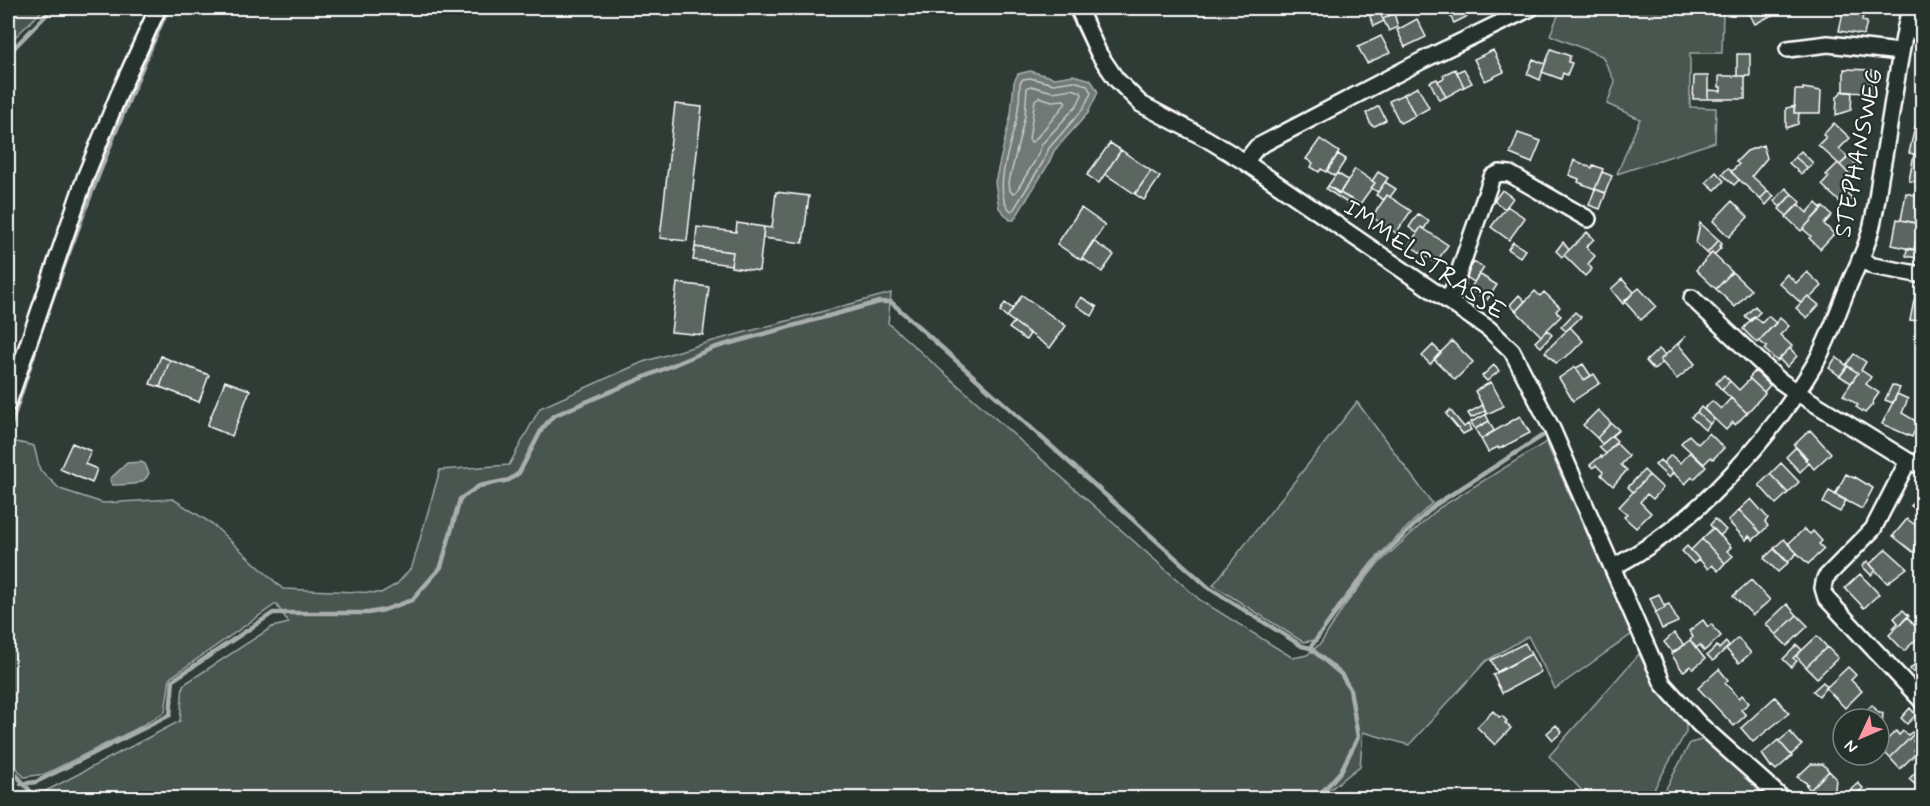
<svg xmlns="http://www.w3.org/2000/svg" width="1930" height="806" viewBox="0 0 1930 806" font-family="Mynerve,sans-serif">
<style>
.green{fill:#4a544f;stroke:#a4aaa7;stroke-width:1.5}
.water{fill:#707975;stroke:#a9afac;stroke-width:1.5}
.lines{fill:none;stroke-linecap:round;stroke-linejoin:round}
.shore{stroke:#c6c9c8;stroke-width:1.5}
.stream{stroke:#a9afac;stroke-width:4.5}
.building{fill:#5b6661;stroke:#fff;stroke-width:1.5}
.minor-casing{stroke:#fff;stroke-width:20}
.minor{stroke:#26332d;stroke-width:15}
.labels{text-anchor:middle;stroke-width:4.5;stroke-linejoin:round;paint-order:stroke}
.street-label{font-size:24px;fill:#fff;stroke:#26332d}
</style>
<rect width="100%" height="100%" fill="#2f3b35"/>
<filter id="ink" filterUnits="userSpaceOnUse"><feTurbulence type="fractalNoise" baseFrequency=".0167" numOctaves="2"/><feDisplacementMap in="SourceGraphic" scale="12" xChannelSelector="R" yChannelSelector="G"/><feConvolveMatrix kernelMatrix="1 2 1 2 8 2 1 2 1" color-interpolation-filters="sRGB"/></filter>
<g filter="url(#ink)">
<path class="green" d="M 8,8 L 45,8 L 8,44 Z
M 1561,8 L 1723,8 L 1722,53 L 1690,53 L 1690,107 L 1716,108 L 1715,142 L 1617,174 L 1640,119 L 1607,104 L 1615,82 L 1602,56 L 1550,35 Z
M 891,293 L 888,323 L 1200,600 L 1293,658 L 1307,655 L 1321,643 L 1345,605 L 1376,566 L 1439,508 L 1546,442 L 1632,634 L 1555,689 L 1528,636 L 1486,661 L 1409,745 L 1363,732 L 1360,766 L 1319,798 L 46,798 L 42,793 L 180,721 L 183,685 L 272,627 L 289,623 L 276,604 L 170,678 L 165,712 L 136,729 L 45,774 L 24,777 L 8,758 L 8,440 L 34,446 L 40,470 L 60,489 L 103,503 L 173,499 L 211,523 L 283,589 L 381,593 L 397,584 L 412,567 L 440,470 L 509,465 L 540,408 L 643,362 L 709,342 Z
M 1357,402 L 1432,503 L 1372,562 L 1340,603 L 1316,640 L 1303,642 L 1213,585 Z
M 1639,654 L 1657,689 L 1686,721 L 1686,732 L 1649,798 L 1589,798 L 1549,756 Z
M 1705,739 L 1770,798 L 1661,798 L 1690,743 Z"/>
<path class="water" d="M 1030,71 L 1055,78 L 1073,75 L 1091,80 L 1098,92 L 1088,113 L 1054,151 L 1048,165 L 1014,220 L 1010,220 L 999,208 L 995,182 L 1011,114 L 1014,82 L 1018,74 Z
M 141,462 L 145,464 L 149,473 C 144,487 126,484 113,485 L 111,483 L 110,479 L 127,463 Z"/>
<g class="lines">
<path class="shore" d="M 1030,78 L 1054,84 L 1073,81 L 1087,85 L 1091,93 L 1083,109 L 1049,148 L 1043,162 L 1014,209 L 1011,211 C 990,194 1013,139 1017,116 C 1019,105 1020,94 1020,83 L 1023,79 Z
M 1031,86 L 1053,92 L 1072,89 L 1081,92 L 1082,95 L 1077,105 L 1042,144 L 1036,159 L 1016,192 L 1013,193 L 1010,191 L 1009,182 L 1025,116 L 1027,88 Z
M 1039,97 L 1052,101 L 1064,100 L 1066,103 L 1034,141 L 1031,142 L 1029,139 L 1035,100 Z"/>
<path class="stream" d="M 1068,8 L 1087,46
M 8,54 L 53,8
M 41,331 C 79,221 121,114 168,8
M 8,352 L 17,352 L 8,380
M 8,434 L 35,351
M 1310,648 L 1342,604 L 1374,564 L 1435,505 L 1542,436
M 8,765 L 36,798
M 21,784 L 36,782 L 170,715 L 173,680 L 273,613 L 368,613 L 384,610 L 412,600 L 441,567 L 460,499 L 479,486 L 509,480 L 519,473 L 542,429 L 553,416 L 713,348 L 879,302 L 891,302 L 1209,588 L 1302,646 L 1310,648 L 1341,674 L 1350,689 L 1358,737 L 1341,771 L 1325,789 L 1313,798"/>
</g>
<path class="building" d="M 1366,8 L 1377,8 L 1384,21 L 1374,26 Z
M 1446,8 L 1471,8 L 1474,13 L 1454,23 Z
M 1746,8 L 1773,8 L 1776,13 L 1755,24 Z
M 1844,8 L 1864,9 L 1862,21 L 1867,22 L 1864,35 L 1839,31 Z
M 1394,13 L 1398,27 L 1389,31 L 1383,19 Z
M 1417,19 L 1426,37 L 1405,47 L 1397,30 Z
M 1381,36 L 1390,53 L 1367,63 L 1358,47 Z
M 1551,49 L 1570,56 L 1568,62 L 1572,63 L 1567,75 L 1563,73 L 1561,79 L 1542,72 Z
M 1493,50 L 1504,72 L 1485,81 L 1474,59 Z
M 1737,54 L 1750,54 L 1750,76 L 1737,76 Z
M 1533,59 L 1545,64 L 1540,80 L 1527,74 Z
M 1455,69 L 1464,87 L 1446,97 L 1438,81 L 1444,78 L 1443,75 Z
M 1464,69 L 1472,83 L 1464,87 L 1457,72 Z
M 1844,69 L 1872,70 L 1871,93 L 1844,92 Z
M 1694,76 L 1708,76 L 1708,99 L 1693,99 Z
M 1719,76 L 1745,76 L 1745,99 L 1708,99 L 1708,90 L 1721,91 L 1721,87 L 1719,87 Z
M 1437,79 L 1446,97 L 1439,100 L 1430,82 Z
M 1418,87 L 1429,108 L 1415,116 L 1404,94 Z
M 1803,88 L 1821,91 L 1820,113 L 1794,113 L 1795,90 L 1803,90 Z
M 1842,91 L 1852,92 L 1851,110 L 1836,115 L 1837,97 Z
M 1404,94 L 1415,116 L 1400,123 L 1389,101 Z
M 675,104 L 702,107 L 687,241 L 660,238 Z
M 1379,106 L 1386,120 L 1375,126 L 1371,125 L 1366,113 Z
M 1795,106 L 1794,113 L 1799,113 L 1798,124 L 1786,128 L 1786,108 Z
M 1834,123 L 1850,138 L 1839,149 L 1848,157 L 1840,165 L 1818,145 L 1826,137 L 1823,135 Z
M 1915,127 L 1922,129 L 1922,156 L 1909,153 Z
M 1518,133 L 1541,141 L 1532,163 L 1510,154 Z
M 1320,139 L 1339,152 L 1326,172 L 1321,169 L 1319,172 L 1311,167 L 1313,163 L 1306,159 Z
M 1110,143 L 1121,150 L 1099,183 L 1087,175 Z
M 1763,145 L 1767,158 L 1752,176 L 1768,191 L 1760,199 L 1731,172 L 1739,164 L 1736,162 L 1747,151 Z
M 1121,150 L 1151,171 L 1135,194 L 1105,174 Z
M 1801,151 L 1813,163 L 1808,168 L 1795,157 Z
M 1338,154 L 1346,159 L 1335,176 L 1327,171 Z
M 1914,154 L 1922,156 L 1922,183 L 1909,181 Z
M 1795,157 L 1808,168 L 1801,174 L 1789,163 Z
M 1849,157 L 1859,167 L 1851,176 L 1840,165 Z
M 1574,160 L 1592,168 L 1593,165 L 1603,169 L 1595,189 L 1578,182 L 1579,179 L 1569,175 Z
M 1838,163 L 1853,178 L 1843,189 L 1852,198 L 1844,206 L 1822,185 L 1829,177 L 1826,175 Z
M 1728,168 L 1739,180 L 1734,185 L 1722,174 Z
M 1355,169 L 1375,183 L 1360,204 L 1340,193 Z
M 1151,171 L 1160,177 L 1144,200 L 1135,194 Z
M 1378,172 L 1388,178 L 1378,192 L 1371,188 L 1375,183 L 1372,181 Z
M 1602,172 L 1612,176 L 1605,193 L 1595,189 Z
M 1716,172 L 1724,181 L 1715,190 L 1706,182 Z
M 1337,173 L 1348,180 L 1339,194 L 1328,186 Z
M 1385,182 L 1396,189 L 1390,197 L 1387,195 L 1384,200 L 1376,195 Z
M 1328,186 L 1352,200 L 1349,204 L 1326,189 Z
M 1786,188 L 1792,194 L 1780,207 L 1774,201 Z
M 1595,189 L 1606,193 L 1600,209 L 1589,205 Z
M 1502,190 L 1513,198 L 1505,209 L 1494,201 Z
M 1768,191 L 1774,196 L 1766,205 L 1760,199 Z
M 776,192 L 809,196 L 803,243 L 763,238 L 764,227 L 772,228 Z
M 1906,193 L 1922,197 L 1922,224 L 1901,220 Z
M 1792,194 L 1801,202 L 1787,216 L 1779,209 Z
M 1387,195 L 1411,211 L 1396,233 L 1372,217 Z
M 1732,201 L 1748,217 L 1729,237 L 1713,221 Z
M 1816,203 L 1822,209 L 1801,231 L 1786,217 L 1798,204 L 1807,213 Z
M 1507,206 L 1525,218 L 1509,240 L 1491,227 Z
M 1823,207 L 1832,215 L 1824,224 L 1834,234 L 1820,249 L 1809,238 L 1811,236 L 1803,229 Z
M 1081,208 L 1105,225 L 1081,260 L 1057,244 Z
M 1418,214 L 1429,221 L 1424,229 L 1421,227 L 1417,233 L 1409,227 Z
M 1897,219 L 1919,224 L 1914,250 L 1892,245 Z
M 737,223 L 764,227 L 759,271 L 731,267 L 733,252 L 695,247 L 697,227 L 736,232 Z
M 1700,223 L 1719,240 L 1707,253 L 1696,243 Z
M 1421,227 L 1448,245 L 1436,263 L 1409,245 Z
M 1587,232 L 1594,239 L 1586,247 L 1595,256 L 1588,264 L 1592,269 L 1585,276 L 1564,255 Z
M 1719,240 L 1722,244 L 1719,247 L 1721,248 L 1714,255 L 1712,253 L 1710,255 L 1707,253 Z
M 1093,241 L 1114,255 L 1102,272 L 1082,258 Z
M 1513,242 L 1525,250 L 1520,257 L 1508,249 Z
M 1563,242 L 1569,250 L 1562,257 L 1556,251 Z
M 695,247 L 733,252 L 731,265 L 693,260 Z
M 1907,248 L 1922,251 L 1922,259 L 1906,256 Z
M 1712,253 L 1732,272 L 1716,289 L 1696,270 Z
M 1474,262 L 1484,268 L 1474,282 L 1465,276 Z
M 1732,272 L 1751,290 L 1735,307 L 1716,289 Z
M 1807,272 L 1822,286 L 1810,298 L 1808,296 L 1801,303 L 1779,283 L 1787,274 L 1796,283 Z
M 1479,274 L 1497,285 L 1487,300 L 1470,289 Z
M 1622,279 L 1634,292 L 1623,304 L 1611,289 Z
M 677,283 L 709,287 L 703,335 L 671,332 Z
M 1639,288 L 1656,306 L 1641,320 L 1624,301 Z
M 1535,291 L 1540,296 L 1544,292 L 1560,307 L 1556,311 L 1561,316 L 1541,336 L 1516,311 Z
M 1022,295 L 1066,326 L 1050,348 L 1007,317 Z
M 1519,295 L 1525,301 L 1516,311 L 1510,305 Z
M 1808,296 L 1819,305 L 1807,318 L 1796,308 Z
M 1915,296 L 1922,298 L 1922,328 L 1918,327 L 1919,321 L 1910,320 Z
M 1081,297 L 1097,307 L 1092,316 L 1076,305 Z
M 1005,303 L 1013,309 L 1007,317 L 1000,311 Z
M 1755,306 L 1760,312 L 1751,321 L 1745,316 Z
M 1575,312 L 1581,317 L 1566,331 L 1561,327 Z
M 1754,316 L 1762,323 L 1768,316 L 1776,323 L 1757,343 L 1743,329 Z
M 1780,318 L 1789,326 L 1780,335 L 1792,346 L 1777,361 L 1765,350 L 1767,347 L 1759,341 Z
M 1014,322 L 1030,334 L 1026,340 L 1009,328 Z
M 1570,327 L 1583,341 L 1571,353 L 1556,363 L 1545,352 Z
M 1547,330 L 1552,335 L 1541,347 L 1535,342 Z
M 1686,336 L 1678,344 L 1695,364 L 1677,379 L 1660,360 Z
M 1452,341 L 1473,362 L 1455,380 L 1434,359 Z
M 1433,345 L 1441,353 L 1430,364 L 1422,356 Z
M 1790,348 L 1797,356 L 1787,367 L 1779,359 Z
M 1659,349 L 1665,355 L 1660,360 L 1662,363 L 1654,370 L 1646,361 Z
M 1854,354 L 1866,362 L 1861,370 L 1871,377 L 1866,384 L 1879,393 L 1872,403 L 1873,404 L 1865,413 L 1856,407 L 1858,405 L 1843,395 L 1858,373 L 1846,365 Z
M 161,356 L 170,360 L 160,387 L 150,384 Z
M 1836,357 L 1847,366 L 1840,376 L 1829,368 Z
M 170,360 L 209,375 L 199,402 L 160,387 Z
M 1583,364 L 1591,376 L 1584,380 L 1576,368 Z
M 1494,365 L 1499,371 L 1487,381 L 1482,376 Z
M 1848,366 L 1858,373 L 1851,383 L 1840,376 Z
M 1575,367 L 1584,380 L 1594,374 L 1600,383 L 1573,401 L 1559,378 Z
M 1755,371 L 1770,385 L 1764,392 L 1749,378 Z
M 1724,375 L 1730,381 L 1722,390 L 1716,383 Z
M 1750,379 L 1765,393 L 1747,413 L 1722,390 L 1730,381 L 1739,390 Z
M 225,381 L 250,390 L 232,436 L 207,426 Z
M 1491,382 L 1504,406 L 1487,414 L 1475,391 Z
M 1892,385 L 1900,388 L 1893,403 L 1885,400 Z
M 1897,394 L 1908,399 L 1902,413 L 1917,422 L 1919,421 L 1912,437 L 1882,424 Z
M 1731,398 L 1747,413 L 1735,425 L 1733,422 L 1726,430 L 1704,409 L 1712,401 L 1721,409 Z
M 1483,405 L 1485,411 L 1471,418 L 1468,413 Z
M 1701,407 L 1714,419 L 1710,424 L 1697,412 Z
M 1450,410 L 1464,427 L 1468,424 L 1471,430 L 1463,434 L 1446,414 Z
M 1598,410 L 1611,423 L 1597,438 L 1583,425 Z
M 1697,412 L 1710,424 L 1705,430 L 1691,417 Z
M 1487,414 L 1486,415 L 1489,421 L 1475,429 L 1471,422 Z
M 1520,416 L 1530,433 L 1499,449 L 1498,447 L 1488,452 L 1481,439 Z
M 1489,421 L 1494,431 L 1481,439 L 1475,429 Z
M 1611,423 L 1619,430 L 1602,444 L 1597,438 Z
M 1810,430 L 1831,453 L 1814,469 L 1794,445 Z
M 1709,433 L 1724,448 L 1713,459 L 1711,457 L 1704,464 L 1681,443 L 1689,435 L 1698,444 Z
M 1612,436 L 1617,441 L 1606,454 L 1599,447 Z
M 72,443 L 91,451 L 85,464 L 97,469 L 92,483 L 60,469 Z
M 1616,443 L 1629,456 L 1621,465 L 1627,470 L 1613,486 L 1601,475 L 1603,472 L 1596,465 L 1593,468 L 1590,465 L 1601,456 L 1602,458 Z
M 1796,447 L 1807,458 L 1805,460 L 1809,463 L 1800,472 L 1786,457 Z
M 1690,452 L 1706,467 L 1694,479 L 1692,477 L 1685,484 L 1663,463 L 1671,455 L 1680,463 Z
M 1660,460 L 1673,473 L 1669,478 L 1655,465 Z
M 1781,463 L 1799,482 L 1788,493 L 1770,474 Z
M 1644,470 L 1649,475 L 1633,492 L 1628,487 Z
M 1770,474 L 1788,493 L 1776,504 L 1759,485 Z
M 1846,474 L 1854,478 L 1855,477 L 1873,488 L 1862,509 L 1835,495 Z
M 1649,475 L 1663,488 L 1653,499 L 1647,494 L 1640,502 L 1651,513 L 1636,528 L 1624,517 L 1627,514 L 1619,507 Z
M 1921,488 L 1922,489 L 1922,512 L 1911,506 Z
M 1829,491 L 1846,500 L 1840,512 L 1823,503 Z
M 1751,499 L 1768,518 L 1765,522 L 1768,526 L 1761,533 L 1739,510 Z
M 1739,510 L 1761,533 L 1753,540 L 1749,536 L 1746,540 L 1728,521 Z
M 1715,519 L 1726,530 L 1720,536 L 1710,525 Z
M 1907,519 L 1921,529 L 1920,530 L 1922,532 L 1922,540 L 1913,552 L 1893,536 Z
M 1713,528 L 1731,547 L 1727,551 L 1733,556 L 1725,563 L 1702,539 Z
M 1804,529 L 1810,534 L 1813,531 L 1822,541 L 1819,544 L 1824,549 L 1808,564 L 1788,544 Z
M 1702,539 L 1725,563 L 1718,571 L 1712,565 L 1708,569 L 1691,550 Z
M 1784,539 L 1797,553 L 1788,562 L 1774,548 Z
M 1687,546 L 1699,559 L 1694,564 L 1682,551 Z
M 1774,549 L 1788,563 L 1778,572 L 1764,558 Z
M 1886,549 L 1907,568 L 1887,583 L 1870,564 Z
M 1867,561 L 1876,571 L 1871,575 L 1862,566 Z
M 1860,574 L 1879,594 L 1864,608 L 1845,588 Z
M 1751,580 L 1770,600 L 1753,615 L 1733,596 Z
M 1659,594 L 1665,608 L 1656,612 L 1650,598 Z
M 1669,604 L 1678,622 L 1662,629 L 1655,613 L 1665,608 L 1664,606 Z
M 1787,604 L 1797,615 L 1776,635 L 1766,624 Z
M 1903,610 L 1909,616 L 1895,629 L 1893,628 L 1898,623 L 1894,618 Z
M 1797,615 L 1808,626 L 1787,646 L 1776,635 Z
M 1907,617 L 1922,634 L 1904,651 L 1889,635 Z
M 1703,620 L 1708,627 L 1711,624 L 1721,636 L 1704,651 L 1700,645 L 1696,648 L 1690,640 L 1693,637 L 1689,631 Z
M 1674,633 L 1684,645 L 1673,653 L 1664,642 Z
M 1817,636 L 1827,647 L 1806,667 L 1796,656 Z
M 1738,638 L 1751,653 L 1739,663 L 1726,649 Z
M 1690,640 L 1705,659 L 1693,669 L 1690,666 L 1684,671 L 1682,670 L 1671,654 Z
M 1726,642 L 1729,646 L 1713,661 L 1707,655 L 1717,646 L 1719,649 Z
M 1525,643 L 1531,654 L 1497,672 L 1491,660 Z
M 1797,645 L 1802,650 L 1793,658 L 1797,661 L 1791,667 L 1783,659 Z
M 1827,647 L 1838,658 L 1817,678 L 1806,667 Z
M 1531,654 L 1541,672 L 1502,693 L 1493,675 Z
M 1919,660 L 1922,664 L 1922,668 L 1916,675 L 1910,669 Z
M 1848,667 L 1856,675 L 1851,680 L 1862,691 L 1845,708 L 1826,688 Z
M 1719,669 L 1728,680 L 1725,683 L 1739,698 L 1742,695 L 1749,703 L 1741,710 L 1746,715 L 1734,726 L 1698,688 Z
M 1823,682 L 1827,686 L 1819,696 L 1813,691 Z
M 1775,697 L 1789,713 L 1753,742 L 1741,728 Z
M 1872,705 L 1879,713 L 1883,713 L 1882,725 L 1879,728 L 1879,719 L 1857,719 Z
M 1910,708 L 1916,715 L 1907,724 L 1901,718 Z
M 1493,711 L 1499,717 L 1502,716 L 1507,721 L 1505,723 L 1511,728 L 1495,745 L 1477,727 Z
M 1556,725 L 1562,732 L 1553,740 L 1547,733 Z
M 1896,731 L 1899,735 L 1903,731 L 1908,735 L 1912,732 L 1914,734 L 1890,758 L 1879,747 Z
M 1790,732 L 1802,745 L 1791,755 L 1779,741 Z
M 1914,734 L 1917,737 L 1913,741 L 1918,746 L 1913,750 L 1916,753 L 1900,769 L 1890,758 Z
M 1778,740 L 1792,756 L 1776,770 L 1772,766 L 1771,767 L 1762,754 Z
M 1811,764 L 1823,764 L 1829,771 L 1810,790 L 1806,785 L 1808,784 L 1797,777 Z
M 1922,766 L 1922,787 L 1920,789 L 1909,779 Z
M 1829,771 L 1836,778 L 1835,790 L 1826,798 L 1818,798 L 1818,794 L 1815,792 L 1814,794 L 1810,790 Z
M 1858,783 L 1863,788 L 1856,795 L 1856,798 L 1845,798 L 1843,797 Z"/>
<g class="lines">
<defs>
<path id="minor" d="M 1078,8 L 1099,54 L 1116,79 L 1141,104 L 1207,139 L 1245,162 L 1489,329 L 1512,351 L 1552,429 L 1663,684 L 1699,724 L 1782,798
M 1905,29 L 1922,33
M 1788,49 L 1828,44 L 1900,52
M 1245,162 L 1257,147 L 1423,60 L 1531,8
M 1860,259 L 1873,266 L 1922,275
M 1692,298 L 1779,380 L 1796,392 L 1908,461 L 1922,466
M 1449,301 L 1492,177 L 1500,173 L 1510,174 L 1588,219
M 8,403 L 86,175 L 119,94 L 158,8
M 1908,461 L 1873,529 L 1825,578 L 1823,588 L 1826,598 L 1922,701
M 1613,567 C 1694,526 1770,440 1816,362 C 1829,338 1838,312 1848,287 C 1855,270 1864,254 1869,236 C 1875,218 1877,197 1880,178 C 1891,121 1897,64 1910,8"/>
</defs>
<use href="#minor" class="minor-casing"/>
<use href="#minor" class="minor"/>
</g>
</g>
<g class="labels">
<g class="street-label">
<text transform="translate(1858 153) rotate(-79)" y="8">STEPHANSWEG</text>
<text transform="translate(1425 259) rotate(35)" y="8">IMMELSTRASSE</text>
</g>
</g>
<rect width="1930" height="806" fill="none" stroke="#26332d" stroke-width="30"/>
<rect x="15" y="15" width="1900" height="776" fill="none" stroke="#fff" stroke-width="2" filter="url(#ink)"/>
<g transform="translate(1861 737) rotate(226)"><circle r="28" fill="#26332d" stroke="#7d8581" stroke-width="1.5"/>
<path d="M0-4.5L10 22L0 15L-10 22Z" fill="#ff9aa2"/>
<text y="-9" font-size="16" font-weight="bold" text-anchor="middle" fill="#ffffff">N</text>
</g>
</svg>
